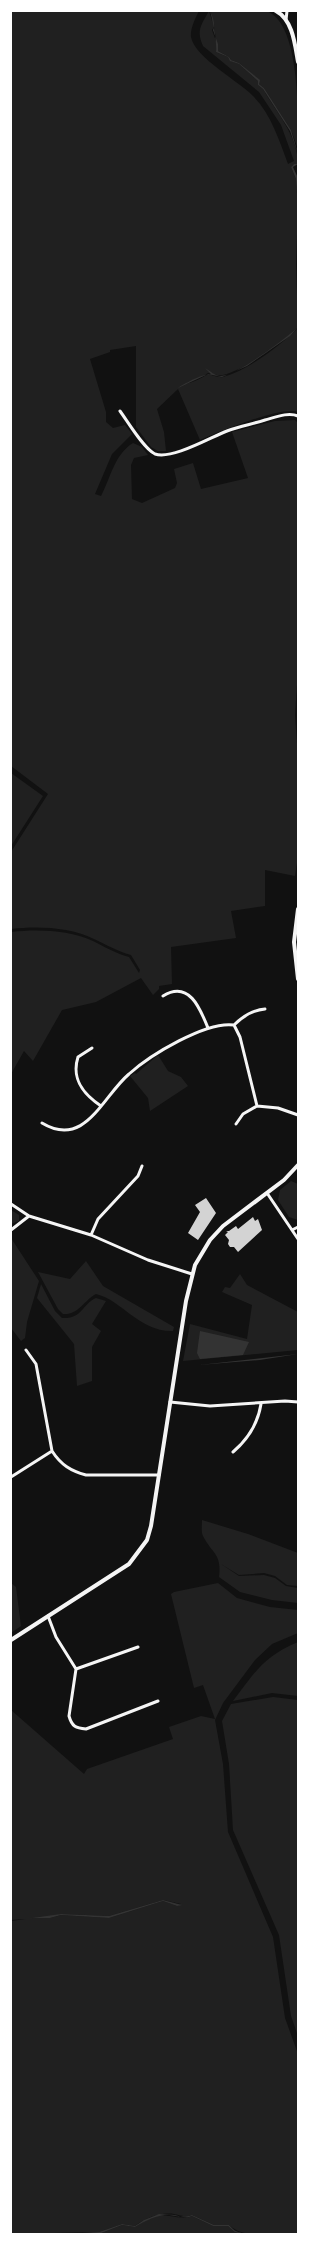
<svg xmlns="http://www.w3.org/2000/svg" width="309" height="2245" viewBox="0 0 309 2245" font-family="Raleway,sans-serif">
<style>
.green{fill:#202020}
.water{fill:#333}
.building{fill:#d3d3d3}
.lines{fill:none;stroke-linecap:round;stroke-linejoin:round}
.minor{stroke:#f5f5f5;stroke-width:3}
.tertiary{stroke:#f5f5f5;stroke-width:4}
</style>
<rect width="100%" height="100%" fill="#111"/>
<path class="green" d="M 11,11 L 199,11 C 195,19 190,29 191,37 C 195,58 239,81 253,96 C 271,114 279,140 288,164 L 294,161 L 281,125 L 259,92 L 203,46 C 196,31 201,25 209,11 L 212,21 L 211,11 C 224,11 255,8 266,11 C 301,22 298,119 298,149 L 291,130 L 264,88 L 259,84 L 259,80 L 239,63 L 231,60 L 229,57 L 218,51 L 214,27 L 212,30 L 217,44 L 216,52 L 228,57 L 231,61 L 239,64 L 258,81 L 258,85 L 263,89 C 276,112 298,136 298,164 L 294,164 L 291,167 L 296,179 L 298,206 L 296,264 L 298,327 C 280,344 247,369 223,375 C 219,376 212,374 208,373 C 200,378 192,379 185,384 C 191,383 201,379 208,374 C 212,375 219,378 223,377 C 247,371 281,345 298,328 L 298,412 C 281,406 218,432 200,440 L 178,389 L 157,409 L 164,432 L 166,451 L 158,451 L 151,447 L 136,427 L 136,346 L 110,350 L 110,352 L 90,359 L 106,412 L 106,422 L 113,428 L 125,425 L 132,434 L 112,454 L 95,494 L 101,496 C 111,477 114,455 133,443 L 142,447 L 148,455 L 134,458 L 131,465 L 132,499 L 142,503 L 175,488 L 177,483 L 174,469 L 193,463 L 201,489 L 248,478 L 232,432 L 275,421 L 295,420 L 298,423 L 298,670 L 295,715 L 298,757 L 298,856 L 295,876 L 265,870 L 265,906 L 231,911 L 236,938 L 171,947 L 172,984 L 159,986 L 159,989 L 153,995 L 141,978 L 96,1002 L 62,1010 L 33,1061 L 24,1051 L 11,1074 L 11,932 C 38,929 68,930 93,941 C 105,947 115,953 129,957 L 139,973 L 140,970 L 131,955 C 117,951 107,945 94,939 C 69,927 38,926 11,929 L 11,852 L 48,794 L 11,766 Z
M 11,773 L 43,796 L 11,846 Z
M 158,1055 L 168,1071 L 181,1077 L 188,1086 L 150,1111 L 148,1098 L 130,1076 L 135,1073 L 136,1074 Z
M 291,1181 L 298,1184 L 298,1220 L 289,1217 L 278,1200 L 280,1190 Z
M 11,1210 L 19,1215 L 19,1221 L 11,1224 Z
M 11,1238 L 39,1281 L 27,1322 L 25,1338 L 21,1341 L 11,1328 Z
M 86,1261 L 103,1286 L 174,1327 L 173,1331 C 139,1332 122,1300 96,1294 C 83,1301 79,1315 63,1314 L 58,1309 L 38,1272 L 70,1279 Z
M 240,1274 L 247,1285 L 298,1312 L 298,1350 L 183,1361 L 190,1324 L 247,1339 L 252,1305 L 222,1292 L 225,1287 L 230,1288 Z
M 41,1284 L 55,1311 L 62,1318 C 83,1319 81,1305 96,1298 L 106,1301 L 92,1324 L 101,1331 L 92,1347 L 92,1381 L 77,1386 L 74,1344 L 37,1298 Z
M 202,1520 L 248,1534 L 298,1553 L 298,1586 L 287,1585 L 275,1576 L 264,1573 L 239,1575 L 221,1564 L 239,1576 L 264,1575 L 275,1578 L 286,1586 L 298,1588 L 298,1603 L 272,1600 L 240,1592 L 219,1577 C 222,1553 212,1554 203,1536 C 201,1532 202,1525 202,1520 Z
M 11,1583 L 16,1587 L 21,1626 L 11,1633 Z
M 218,1583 L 237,1598 L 270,1607 L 298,1610 L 298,1633 L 272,1644 L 255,1660 L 223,1703 L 215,1720 L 223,1764 L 228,1832 L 273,1937 L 285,2018 L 298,2054 L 298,2234 C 277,2234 245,2240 229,2225 L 214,2225 L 192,2215 C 185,2218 181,2215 174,2214 C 160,2212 146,2218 135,2226 L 122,2224 L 99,2232 L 11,2234 L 11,1921 L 32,1918 L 50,1918 L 61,1915 L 109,1918 L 163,1901 L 177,1906 L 181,1904 L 163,1900 L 109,1916 L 61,1914 L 50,1917 L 11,1920 L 11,1710 L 84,1774 L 87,1769 L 173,1739 L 169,1727 L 201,1716 L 215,1719 L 203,1685 L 194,1688 L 171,1594 L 174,1592 Z
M 298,1642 L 298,1696 L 272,1693 L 233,1701 C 256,1671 263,1657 298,1642 Z
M 273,1697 L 298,1700 L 298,2036 L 291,2016 L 279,1935 L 233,1830 L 229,1764 L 222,1721 L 231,1704 Z
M 160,2215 C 170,2215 182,2220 192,2216 L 213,2226 L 228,2226 L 241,2234 L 82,2234 L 99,2234 L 122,2225 L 135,2227 L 144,2221 Z"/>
<path class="water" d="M 210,11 C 212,15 216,25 213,30 L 218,44 L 218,51 L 229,57 L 231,60 L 239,63 L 260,80 L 259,84 L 264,88 L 291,130 L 298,154 L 290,131 L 263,89 L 258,85 L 258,81 L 239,64 L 230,61 L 228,57 L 216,52 C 217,41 213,20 210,11 Z
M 294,164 L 298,164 L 293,167 L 298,178 L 298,206 L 296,179 L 291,167 Z
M 298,327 L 290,336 L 247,366 L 222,377 L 208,374 L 178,388 C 183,384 204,373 211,374 L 205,368 C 210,371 215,376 221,376 C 238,375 285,339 298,327 Z
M 200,1331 L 249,1342 L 243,1355 L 200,1359 L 197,1353 Z
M 298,1354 L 260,1360 L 199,1365 Z
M 163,1900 L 182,1905 L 177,1906 L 163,1901 L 109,1918 L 61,1915 L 50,1918 L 32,1918 L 11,1921 L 61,1914 L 109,1916 Z
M 159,2214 C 170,2214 182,2219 192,2215 L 214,2225 L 229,2225 L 235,2231 L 245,2234 L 235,2232 L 228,2226 L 213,2226 L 192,2216 C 185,2219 181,2216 174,2215 C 161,2213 146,2220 135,2227 L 122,2225 L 99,2234 L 66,2234 L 99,2232 L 122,2224 L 135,2226 L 144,2220 Z"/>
<path class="building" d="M 206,1198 L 216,1213 L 198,1240 L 188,1233 L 200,1212 L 195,1205 Z
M 253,1217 L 255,1221 L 258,1219 L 262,1230 L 238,1252 L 234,1247 L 230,1247 L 228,1244 L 229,1240 L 225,1235 L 228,1232 L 226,1231 L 229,1231 L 236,1226 L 238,1229 Z"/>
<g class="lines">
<path class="minor" d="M 286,20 L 287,11
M 120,411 C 128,422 144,449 155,454 C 172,460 211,437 227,431 C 240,426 253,424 265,420 C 276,417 288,412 298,416
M 163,996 C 189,980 200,1008 208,1028
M 234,1025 C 243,1016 253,1010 265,1009
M 92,1048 L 78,1057 C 71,1079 83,1094 101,1106
M 42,1123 C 85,1149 102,1097 129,1074 C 150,1055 206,1021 234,1025 L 240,1037 L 257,1106 L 278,1108 L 298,1115
M 236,1124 L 243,1114 L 257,1106
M 267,1193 L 298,1239
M 11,1204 L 29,1216 L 91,1235 L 148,1260 L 192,1274
M 11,1230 L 29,1216
M 292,1230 L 298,1227
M 91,1235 L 98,1219 L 138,1176 L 142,1166
M 26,1350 L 36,1364 L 52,1451 C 61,1465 71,1471 86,1475 L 159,1475
M 170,1402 L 210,1406 L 285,1401 L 298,1402
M 233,1452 C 247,1440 258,1423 261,1404
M 11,1477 L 52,1451
M 48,1616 L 56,1637 L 76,1669 L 69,1716 C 72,1727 76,1728 86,1729 L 158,1701
M 76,1669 L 138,1647"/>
<path class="tertiary" d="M 276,11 C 293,20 295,45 298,62
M 298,909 L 294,942 L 298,979
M 11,1640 L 129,1564 L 147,1540 L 151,1526 L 186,1301 L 195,1265 L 210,1240 L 223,1226 L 284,1180 L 298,1165"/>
</g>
<rect width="309" height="2245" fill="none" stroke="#ffffff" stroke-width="24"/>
</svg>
